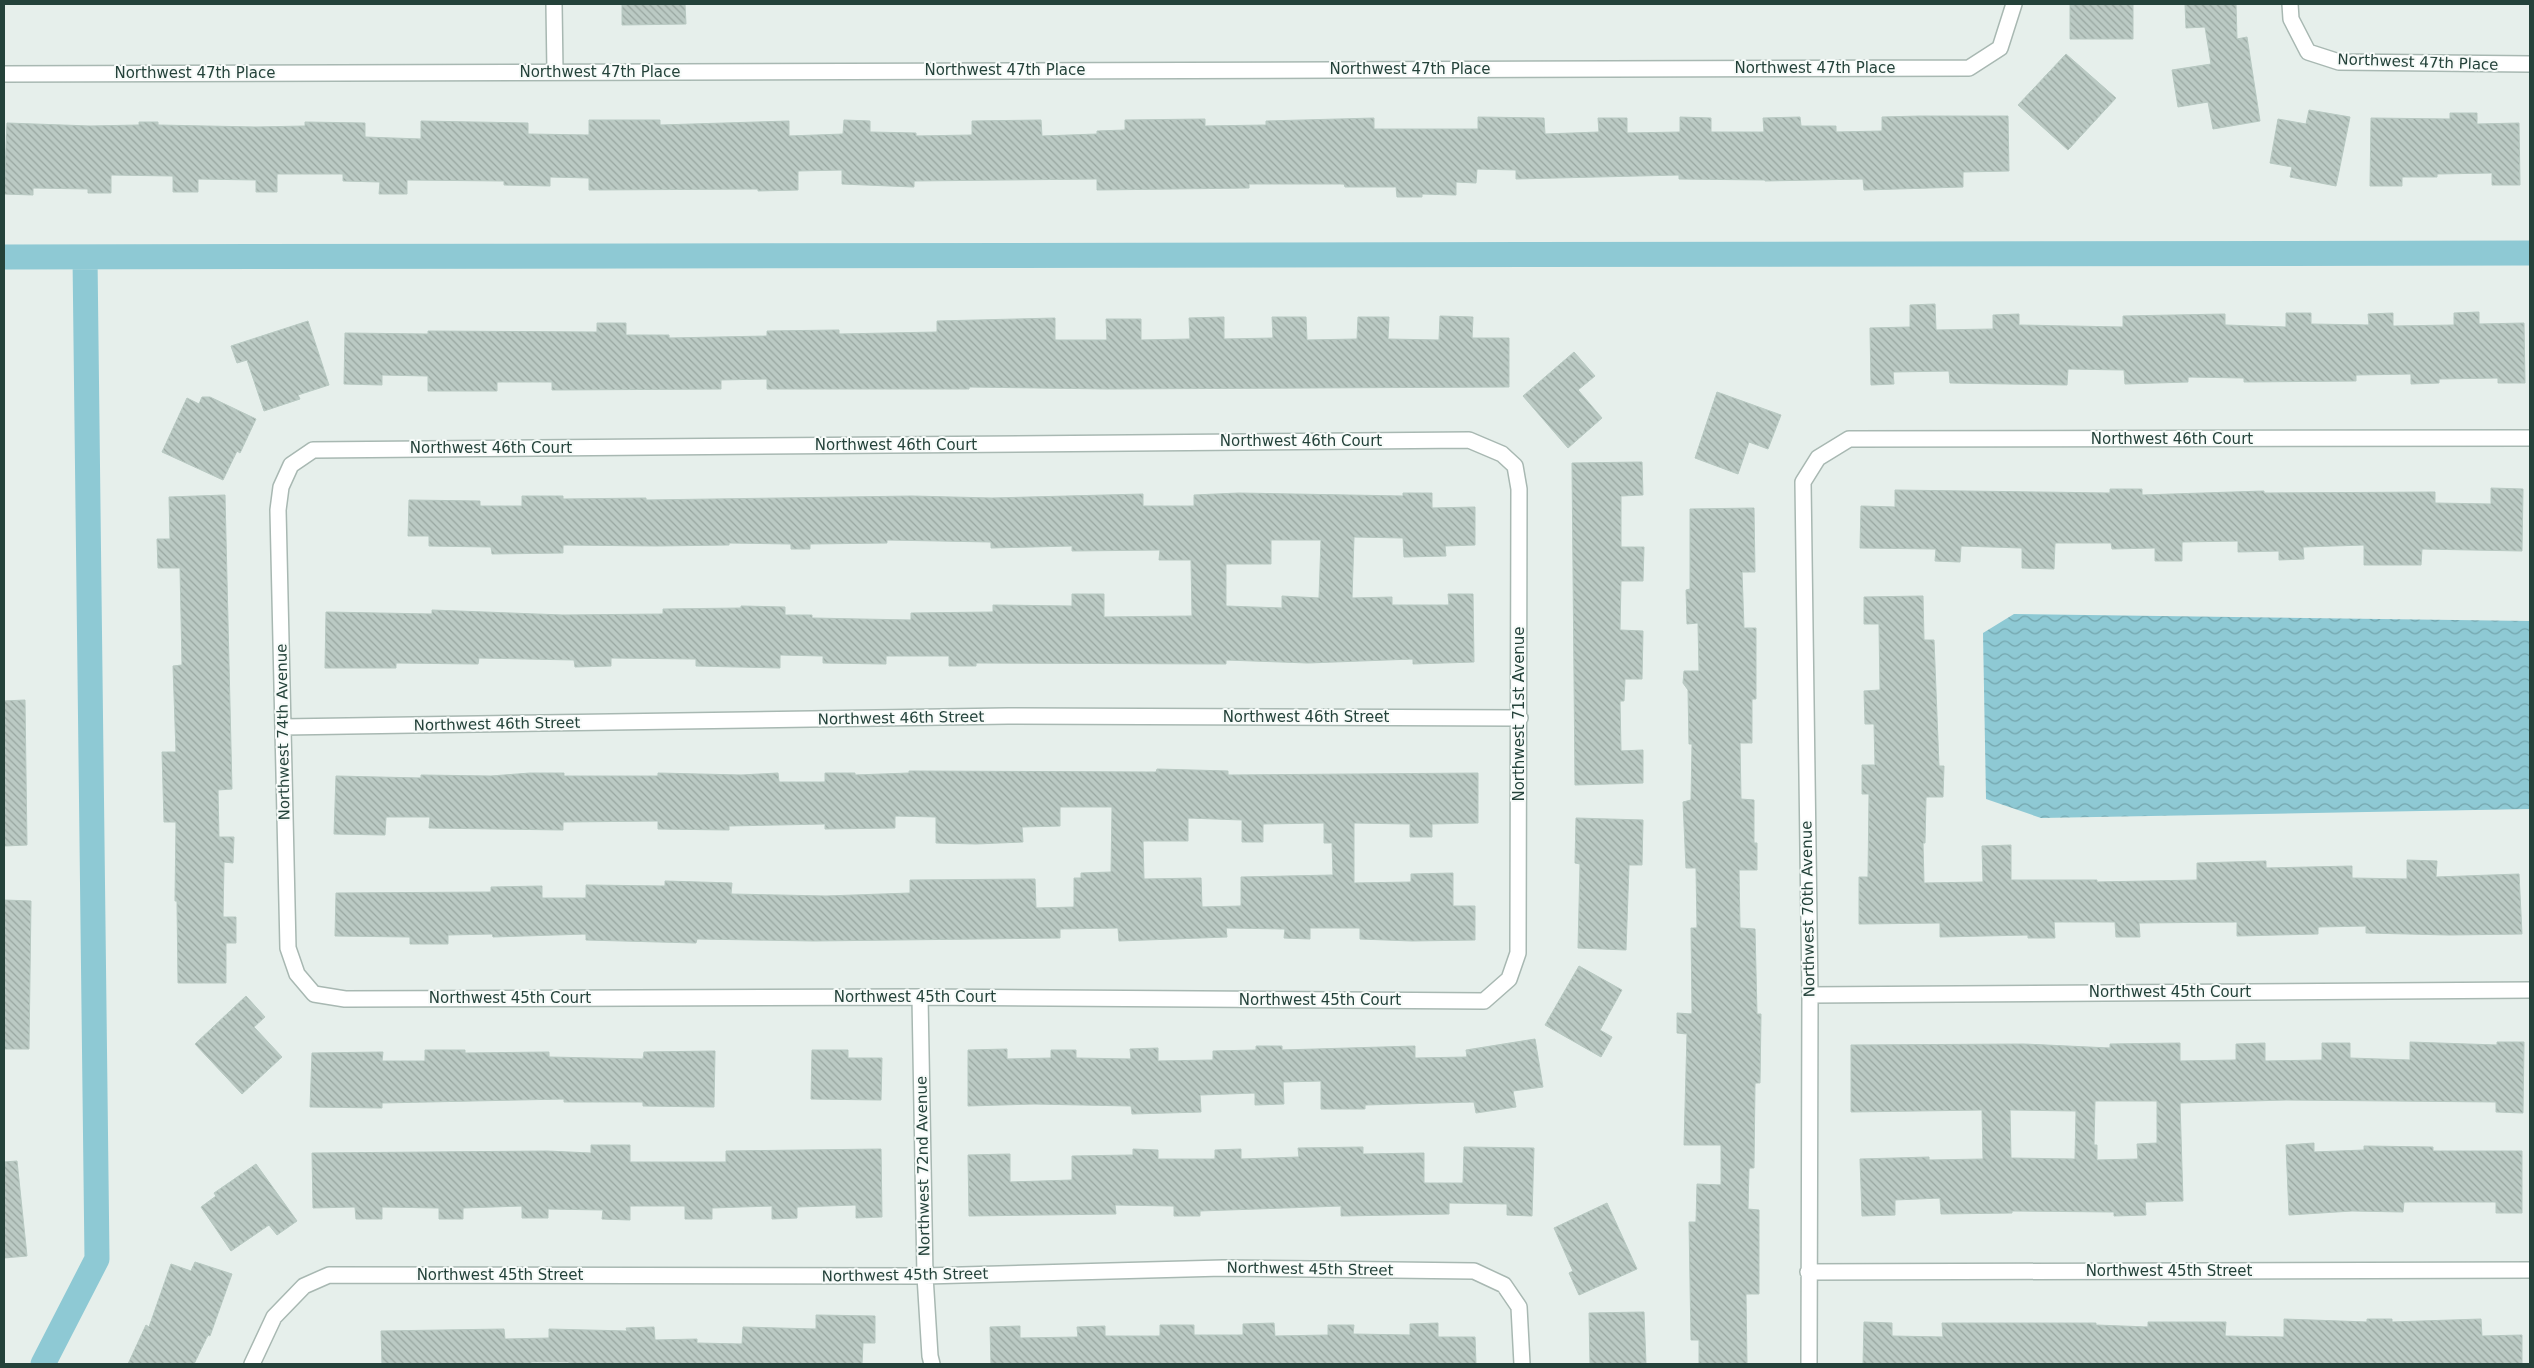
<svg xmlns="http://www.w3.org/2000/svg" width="2534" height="1368" viewBox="0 0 2534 1368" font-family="'DejaVu Sans',sans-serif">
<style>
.water{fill:url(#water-waves)}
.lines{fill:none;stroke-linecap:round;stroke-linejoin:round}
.canal{stroke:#8ec9d4;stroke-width:25}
.building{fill:url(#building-back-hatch);stroke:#b8c9c2;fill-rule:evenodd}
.street-casing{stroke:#a8b8b2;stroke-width:18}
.street{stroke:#fff;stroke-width:15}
.labels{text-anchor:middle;stroke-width:4;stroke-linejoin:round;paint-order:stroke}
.street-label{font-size:15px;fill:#24423a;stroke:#f7fbf9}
</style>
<defs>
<pattern id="water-waves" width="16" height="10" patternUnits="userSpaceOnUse" patternTransform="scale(1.25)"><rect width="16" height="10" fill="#8ec9d4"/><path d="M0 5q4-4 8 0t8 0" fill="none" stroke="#74a5ad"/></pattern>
<pattern id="building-back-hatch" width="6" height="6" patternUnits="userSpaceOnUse" patternTransform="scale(1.25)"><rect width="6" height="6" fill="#bbcac4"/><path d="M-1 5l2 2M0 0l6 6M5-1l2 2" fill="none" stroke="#98a6a0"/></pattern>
</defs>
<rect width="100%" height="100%" fill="#e6efeb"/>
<path class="water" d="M 2014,614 L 2530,621 L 2530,809 L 2041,818 L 1986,799 L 1983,633 Z"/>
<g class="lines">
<path class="canal" d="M 4,257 L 2530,253
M 43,1364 L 97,1259 L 85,257"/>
</g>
<path class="building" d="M 622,4 L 685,4 L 686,24 L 622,25 Z
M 2070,4 L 2133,4 L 2133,39 L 2070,39 Z
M 2185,4 L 2236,4 L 2237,39 L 2247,37 L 2260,121 L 2213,129 L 2208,102 L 2178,107 L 2172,70 L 2211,64 L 2205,27 L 2186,28 Z
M 2066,54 L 2116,98 L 2068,150 L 2018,105 Z
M 2309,110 L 2350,117 L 2336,186 L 2290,177 L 2292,167 L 2270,163 L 2278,119 L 2306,124 Z
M 2450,113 L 2477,113 L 2477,124 L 2519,123 L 2520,185 L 2492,185 L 2492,173 L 2437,174 L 2437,177 L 2402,177 L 2402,186 L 2370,186 L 2371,118 L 2450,119 Z
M 1920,116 L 2008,116 L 2009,171 L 1963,172 L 1963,187 L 1864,190 L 1863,179 L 1765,181 L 1765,180 L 1679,179 L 1679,175 L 1516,179 L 1516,170 L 1477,169 L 1476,183 L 1456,182 L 1456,195 L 1422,194 L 1422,197 L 1397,197 L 1396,187 L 1345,187 L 1344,184 L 1249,184 L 1249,188 L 1097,190 L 1097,179 L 914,181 L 914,187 L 842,184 L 842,170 L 798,171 L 798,190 L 758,191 L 758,189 L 589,190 L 589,178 L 550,177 L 550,186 L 504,185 L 504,181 L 407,180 L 407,194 L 379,194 L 380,182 L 343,181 L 343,174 L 277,174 L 277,192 L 256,192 L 256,180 L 198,179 L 198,192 L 173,192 L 173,176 L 111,175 L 111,193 L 88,193 L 88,189 L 33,188 L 33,195 L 4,194 L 7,123 L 90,126 L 139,125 L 139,122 L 158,122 L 158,125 L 256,127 L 305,126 L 305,122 L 365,123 L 365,137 L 421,139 L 421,121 L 528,123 L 528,134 L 589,135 L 589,120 L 660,120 L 660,125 L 789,121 L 789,136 L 843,134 L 844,120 L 870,121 L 870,132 L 916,133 L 916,136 L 972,135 L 972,121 L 1041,120 L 1042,136 L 1097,134 L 1097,131 L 1125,130 L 1125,120 L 1205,119 L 1205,126 L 1266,125 L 1266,121 L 1374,118 L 1374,129 L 1478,129 L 1478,117 L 1544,118 L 1545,134 L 1599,132 L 1598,118 L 1627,118 L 1627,133 L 1680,132 L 1680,117 L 1711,118 L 1711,132 L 1764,132 L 1763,118 L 1800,117 L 1801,126 L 1836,126 L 1836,132 L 1882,131 L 1882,117 Z
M 1935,304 L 1936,330 L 1993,329 L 1993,315 L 2019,314 L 2019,325 L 2123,327 L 2123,316 L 2225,314 L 2225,325 L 2286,327 L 2286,313 L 2311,313 L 2311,324 L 2369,325 L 2368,314 L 2393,313 L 2393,326 L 2454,325 L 2454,313 L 2479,312 L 2479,324 L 2524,323 L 2525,383 L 2498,383 L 2498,378 L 2439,379 L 2439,383 L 2411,384 L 2411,374 L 2356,375 L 2356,381 L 2244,382 L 2244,378 L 2188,377 L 2188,382 L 2125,384 L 2124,370 L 2068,369 L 2067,385 L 1950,383 L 1949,371 L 1893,372 L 1894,384 L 1871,385 L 1870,328 L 1910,327 L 1910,305 Z
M 1440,316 L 1473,317 L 1472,338 L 1509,338 L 1509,387 L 1108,389 L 969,387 L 969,389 L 767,389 L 767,379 L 721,380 L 721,389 L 552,390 L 552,382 L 497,382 L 497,391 L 428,391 L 428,376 L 382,375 L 382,385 L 344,384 L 345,333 L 428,334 L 428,331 L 597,332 L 597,323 L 626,323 L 626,335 L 669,335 L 669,338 L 767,336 L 767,331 L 839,330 L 839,334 L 937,332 L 937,321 L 1055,318 L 1055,340 L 1107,340 L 1106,319 L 1141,319 L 1141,340 L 1190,339 L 1189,318 L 1224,317 L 1224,339 L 1273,338 L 1272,317 L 1306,317 L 1307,340 L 1357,339 L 1358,317 L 1389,317 L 1388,339 L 1439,340 Z
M 308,321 L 329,385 L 298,395 L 300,399 L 264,411 L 247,360 L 237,363 L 231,346 Z
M 1574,352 L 1595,376 L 1578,390 L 1602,418 L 1568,448 L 1523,396 Z
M 1717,392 L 1781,415 L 1768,449 L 1749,442 L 1738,474 L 1695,458 Z
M 202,397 L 210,397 L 256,419 L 240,453 L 237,451 L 223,480 L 162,452 L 187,398 L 199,404 Z
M 1642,462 L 1643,495 L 1621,496 L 1621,547 L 1644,547 L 1643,581 L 1621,581 L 1620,630 L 1643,631 L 1642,679 L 1625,679 L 1624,701 L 1620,701 L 1621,751 L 1643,750 L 1643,783 L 1575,785 L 1572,463 Z
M 2491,488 L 2523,489 L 2522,551 L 2422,549 L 2421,565 L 2364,565 L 2364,545 L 2303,547 L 2304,559 L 2279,560 L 2279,551 L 2238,552 L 2238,541 L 2182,542 L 2182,561 L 2155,561 L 2155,548 L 2112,549 L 2111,543 L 2055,543 L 2054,569 L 2022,568 L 2022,548 L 1961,546 L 1960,562 L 1935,561 L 1936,549 L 1860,548 L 1861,506 L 1895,507 L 1895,490 L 2110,493 L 2110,489 L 2142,489 L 2142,495 L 2264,491 L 2264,493 L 2435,492 L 2435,503 L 2491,504 Z
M 1239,493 L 1403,496 L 1403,493 L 1432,493 L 1432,508 L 1475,507 L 1475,545 L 1445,546 L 1446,556 L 1404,557 L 1403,538 L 1354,537 L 1352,598 L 1392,597 L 1392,605 L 1449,605 L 1448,594 L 1473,594 L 1474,662 L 1413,664 L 1413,659 L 1308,663 L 1226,660 L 1226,664 L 976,663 L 976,666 L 949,666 L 949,656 L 886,656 L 886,664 L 823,663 L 823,656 L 780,655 L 780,668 L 696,666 L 696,659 L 611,658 L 611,666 L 575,667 L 574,660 L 479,658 L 478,664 L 396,663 L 396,668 L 325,668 L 326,612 L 432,614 L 432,610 L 563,615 L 663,614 L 663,609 L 741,608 L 741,606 L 785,607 L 785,615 L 812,615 L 812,618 L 911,620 L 911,613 L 993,612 L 993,605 L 1072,606 L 1072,594 L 1104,594 L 1104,617 L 1192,616 L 1191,560 L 1159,560 L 1160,550 L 1072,551 L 1072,546 L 991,548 L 991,542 L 887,540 L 887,543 L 810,544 L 810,549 L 791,549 L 791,544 L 729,543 L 729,545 L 657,546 L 563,545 L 563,553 L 492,554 L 491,547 L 429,546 L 429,536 L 408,536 L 409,500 L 480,501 L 480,506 L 522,506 L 522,496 L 563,496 L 563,499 L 646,498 L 646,500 L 912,496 L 992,498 L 1143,494 L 1143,506 L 1194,506 L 1194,495 ZM 1271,540 L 1321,540 L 1319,598 L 1282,596 L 1282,608 L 1226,606 L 1226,564 L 1271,564 Z
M 225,495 L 232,789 L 218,790 L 219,837 L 234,837 L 233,863 L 224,862 L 223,917 L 236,917 L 236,943 L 226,943 L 226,983 L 178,983 L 177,901 L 175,901 L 176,822 L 164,822 L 162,752 L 176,752 L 173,666 L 182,665 L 180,568 L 158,568 L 157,539 L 170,539 L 169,497 Z
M 1754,508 L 1755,572 L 1742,572 L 1744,628 L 1756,628 L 1756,699 L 1752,699 L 1752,743 L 1740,743 L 1741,799 L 1754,800 L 1754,843 L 1757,843 L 1757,870 L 1739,870 L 1740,928 L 1755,929 L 1757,1014 L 1761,1014 L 1760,1083 L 1755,1083 L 1754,1168 L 1749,1168 L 1748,1209 L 1759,1210 L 1759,1294 L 1746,1294 L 1747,1364 L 1699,1364 L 1699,1340 L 1691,1340 L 1689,1222 L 1696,1222 L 1697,1184 L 1721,1185 L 1721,1145 L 1684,1145 L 1687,1034 L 1677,1033 L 1677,1013 L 1692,1014 L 1691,928 L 1697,928 L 1696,868 L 1686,868 L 1683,802 L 1691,800 L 1692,744 L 1689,744 L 1688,690 L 1683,683 L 1684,671 L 1699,671 L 1698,623 L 1687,624 L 1686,590 L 1690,589 L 1690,509 Z
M 1923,596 L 1924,640 L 1934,640 L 1939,766 L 1944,766 L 1943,797 L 1926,797 L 1925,843 L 1923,843 L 1924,883 L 1983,882 L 1982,846 L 2011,845 L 2011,880 L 2097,880 L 2097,882 L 2197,880 L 2197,863 L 2266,861 L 2266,868 L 2352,866 L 2352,878 L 2407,879 L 2407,860 L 2437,861 L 2436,877 L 2519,874 L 2522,934 L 2450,935 L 2366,933 L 2366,926 L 2318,927 L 2318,934 L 2237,936 L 2237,922 L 2139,923 L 2140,937 L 2116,937 L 2115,922 L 2054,922 L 2055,938 L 2028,938 L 2028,935 L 1940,937 L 1940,923 L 1859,924 L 1859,877 L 1868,877 L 1869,794 L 1862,794 L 1862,765 L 1875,765 L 1874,724 L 1865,724 L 1864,691 L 1880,690 L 1879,624 L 1864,624 L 1864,597 Z
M 25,700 L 27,845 L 4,846 L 4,701 Z
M 1157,769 L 1228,771 L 1228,775 L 1478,773 L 1478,823 L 1432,824 L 1432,837 L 1410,837 L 1410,824 L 1354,823 L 1354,883 L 1411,882 L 1411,874 L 1453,873 L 1453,906 L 1475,906 L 1475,940 L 1412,941 L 1360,939 L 1360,928 L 1310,928 L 1310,939 L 1284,938 L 1285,929 L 1226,928 L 1227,937 L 1119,941 L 1118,928 L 1060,929 L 1060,938 L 814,941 L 697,939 L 696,943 L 586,940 L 586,934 L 493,937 L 492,934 L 448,935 L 448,944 L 410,944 L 410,937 L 335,936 L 336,893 L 491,892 L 491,887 L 542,886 L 542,898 L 586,898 L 586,885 L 665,886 L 665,881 L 732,883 L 731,894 L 826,896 L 910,893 L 910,880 L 1035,879 L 1036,908 L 1074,907 L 1074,878 L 1081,878 L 1081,873 L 1111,872 L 1112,807 L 1060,807 L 1060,826 L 1022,827 L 1023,842 L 976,844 L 936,843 L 936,817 L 895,816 L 895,828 L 825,829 L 825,824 L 729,826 L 729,830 L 658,829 L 658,821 L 563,822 L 563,830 L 429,828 L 430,817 L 386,817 L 385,835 L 334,834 L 336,776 L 421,778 L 421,775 L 491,776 L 530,773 L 564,773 L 564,776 L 658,776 L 658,773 L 741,775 L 778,773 L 779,782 L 825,782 L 825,773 L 855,773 L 855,775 L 909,773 L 909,771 L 1156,772 ZM 1188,818 L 1242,820 L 1242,842 L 1263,842 L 1263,824 L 1324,823 L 1324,843 L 1332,843 L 1333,875 L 1241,877 L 1241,906 L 1202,907 L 1201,878 L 1144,879 L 1143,841 L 1188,841 Z
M 1576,818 L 1643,820 L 1642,865 L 1629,865 L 1626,950 L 1578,948 L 1580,864 L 1575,863 Z
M 4,900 L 31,901 L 29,1049 L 4,1049 Z
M 1579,966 L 1622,990 L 1600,1030 L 1612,1037 L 1601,1057 L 1545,1025 Z
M 246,996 L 265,1017 L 254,1027 L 282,1057 L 242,1094 L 195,1044 Z
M 1535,1039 L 1543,1087 L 1513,1091 L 1516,1107 L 1476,1113 L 1474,1102 L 1365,1105 L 1365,1109 L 1321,1109 L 1321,1081 L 1283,1082 L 1284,1104 L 1255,1105 L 1255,1093 L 1200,1095 L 1201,1112 L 1132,1114 L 1131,1106 L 1034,1104 L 968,1106 L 968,1050 L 1007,1049 L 1007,1059 L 1051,1058 L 1051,1050 L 1076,1050 L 1076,1058 L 1131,1059 L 1130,1049 L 1158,1048 L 1158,1061 L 1213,1060 L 1213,1051 L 1256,1050 L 1256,1046 L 1282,1046 L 1282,1050 L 1415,1046 L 1415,1058 L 1467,1057 L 1466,1050 Z
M 2410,1042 L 2497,1045 L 2497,1042 L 2524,1042 L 2523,1113 L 2496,1112 L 2496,1102 L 2286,1100 L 2180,1103 L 2183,1201 L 2145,1202 L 2146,1215 L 2114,1216 L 2114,1212 L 2012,1211 L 2012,1213 L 1941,1214 L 1940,1198 L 1895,1200 L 1895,1215 L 1862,1216 L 1860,1159 L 1929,1157 L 1929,1160 L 1983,1159 L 1982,1110 L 1851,1112 L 1851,1045 L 2024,1044 L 2110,1048 L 2110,1044 L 2180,1043 L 2180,1061 L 2236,1060 L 2236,1044 L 2265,1043 L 2265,1061 L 2322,1060 L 2322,1043 L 2350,1043 L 2350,1058 L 2410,1060 ZM 2095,1101 L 2157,1101 L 2157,1143 L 2137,1144 L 2138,1159 L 2097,1160 L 2097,1145 L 2094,1145 ZM 2010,1110 L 2076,1111 L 2075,1159 L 2011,1158 Z
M 425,1050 L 465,1050 L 465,1053 L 549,1052 L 549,1057 L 643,1059 L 644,1052 L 715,1051 L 714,1107 L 643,1106 L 643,1102 L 564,1102 L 564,1099 L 382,1103 L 382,1108 L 310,1107 L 312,1053 L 383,1052 L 382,1061 L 425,1061 Z
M 812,1050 L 848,1050 L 848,1058 L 882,1058 L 881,1100 L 811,1099 Z
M 2314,1143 L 2314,1152 L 2364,1150 L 2364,1146 L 2433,1147 L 2433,1151 L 2522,1151 L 2522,1213 L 2496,1213 L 2496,1202 L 2404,1202 L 2403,1212 L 2352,1211 L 2289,1215 L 2286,1145 Z
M 591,1145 L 630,1145 L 630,1162 L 726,1162 L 726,1151 L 881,1149 L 882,1217 L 856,1218 L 856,1205 L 797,1207 L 797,1218 L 772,1219 L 772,1206 L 712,1208 L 712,1219 L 685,1219 L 685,1206 L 630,1206 L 630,1220 L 602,1219 L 603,1210 L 548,1209 L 548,1218 L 522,1218 L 522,1206 L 463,1208 L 463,1219 L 439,1219 L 439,1208 L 382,1207 L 382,1219 L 356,1219 L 355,1207 L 313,1208 L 312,1153 L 547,1151 L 591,1153 Z
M 1363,1147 L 1363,1154 L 1424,1153 L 1424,1183 L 1463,1183 L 1464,1147 L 1534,1148 L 1532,1216 L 1507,1215 L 1507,1204 L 1449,1203 L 1449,1214 L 1341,1216 L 1341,1206 L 1200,1211 L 1200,1216 L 1174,1216 L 1174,1206 L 1115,1205 L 1116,1214 L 969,1216 L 968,1155 L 1010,1154 L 1010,1182 L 1072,1180 L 1072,1156 L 1133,1155 L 1133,1149 L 1158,1150 L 1158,1159 L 1215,1159 L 1215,1150 L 1241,1149 L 1241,1159 L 1299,1157 L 1298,1148 Z
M 17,1161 L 27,1256 L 4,1258 L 4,1162 Z
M 256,1164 L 297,1221 L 277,1235 L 269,1225 L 231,1251 L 201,1207 L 216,1196 L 214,1193 Z
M 1607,1203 L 1637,1269 L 1579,1295 L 1569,1273 L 1573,1271 L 1554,1228 Z
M 195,1262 L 232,1274 L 210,1336 L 208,1335 L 194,1364 L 128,1364 L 146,1325 L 149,1327 L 171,1264 L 191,1271 Z
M 1644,1312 L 1646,1364 L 1590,1364 L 1589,1313 Z
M 816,1315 L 875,1316 L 875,1343 L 863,1343 L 862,1364 L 569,1364 L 569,1362 L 531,1362 L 531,1364 L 382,1364 L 381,1331 L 504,1329 L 505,1339 L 549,1338 L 549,1329 L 627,1331 L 626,1328 L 654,1327 L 655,1340 L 697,1339 L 697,1343 L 742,1344 L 743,1327 L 816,1329 Z
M 2284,1319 L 2367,1322 L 2367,1319 L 2392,1319 L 2392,1322 L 2481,1319 L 2482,1336 L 2522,1335 L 2522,1364 L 1863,1364 L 1864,1322 L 1892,1323 L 1892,1336 L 1943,1337 L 1942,1323 L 2096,1323 L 2096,1325 L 2148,1327 L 2148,1322 L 2226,1322 L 2225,1336 L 2284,1337 Z
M 1274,1323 L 1275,1336 L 1328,1335 L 1328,1325 L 1354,1325 L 1353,1334 L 1410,1335 L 1410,1324 L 1438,1323 L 1438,1337 L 1475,1337 L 1476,1364 L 991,1364 L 990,1327 L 1020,1326 L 1020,1338 L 1078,1337 L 1077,1327 L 1105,1326 L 1105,1336 L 1160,1336 L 1160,1325 L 1194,1325 L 1194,1335 L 1243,1335 L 1243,1324 Z"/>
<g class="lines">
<defs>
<path id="street" d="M 554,4 L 555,72
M 2290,4 L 2291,19 L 2308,52 L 2339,62 L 2530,64
M 4,74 L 1969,68 L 2000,48 L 2014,4
M 1469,440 L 1502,454 L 1515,466 L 1519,489 L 1518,953 L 1509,979 L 1484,1001 L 920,997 L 345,999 L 314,994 L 297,974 L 288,948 L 278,510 L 281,487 L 291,465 L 313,450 Z
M 283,727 L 1008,716 L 1520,718
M 1810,995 L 2530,990
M 920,997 L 925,1276 L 930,1356 L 932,1364
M 1808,1272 L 2530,1270
M 252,1364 L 274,1317 L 304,1286 L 329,1275 L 925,1276 L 1223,1268 L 1474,1271 L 1504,1285 L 1519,1307 L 1522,1364
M 1809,1364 L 1810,995 L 1803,482 L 1818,458 L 1849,439 L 2530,438"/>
</defs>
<use href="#street" class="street-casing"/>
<use href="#street" class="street"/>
</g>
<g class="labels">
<g class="street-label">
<text transform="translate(2418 62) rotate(2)" y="5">Northwest 47th Place</text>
<text x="1815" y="73">Northwest 47th Place</text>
<text x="1410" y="74">Northwest 47th Place</text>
<text x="1005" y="75">Northwest 47th Place</text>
<text x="600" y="77">Northwest 47th Place</text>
<text x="195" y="78">Northwest 47th Place</text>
<text x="2172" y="444">Northwest 46th Court</text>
<text x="1301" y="446">Northwest 46th Court</text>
<text x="896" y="450">Northwest 46th Court</text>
<text x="491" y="453">Northwest 46th Court</text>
<text transform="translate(1519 714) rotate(-90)" y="5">Northwest 71st Avenue</text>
<text x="1306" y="722">Northwest 46th Street</text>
<text transform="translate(901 718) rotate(-1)" y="5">Northwest 46th Street</text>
<text transform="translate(497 724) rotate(-1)" y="5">Northwest 46th Street</text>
<text transform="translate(283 732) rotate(-91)" y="5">Northwest 74th Avenue</text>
<text transform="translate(1808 909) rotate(-91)" y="5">Northwest 70th Avenue</text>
<text x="2170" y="997">Northwest 45th Court</text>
<text x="915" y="1002">Northwest 45th Court</text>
<text x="510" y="1003">Northwest 45th Court</text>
<text x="1320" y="1005">Northwest 45th Court</text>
<text transform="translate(923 1166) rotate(-91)" y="5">Northwest 72nd Avenue</text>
<text transform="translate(1310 1269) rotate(1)" y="5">Northwest 45th Street</text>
<text x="2169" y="1276">Northwest 45th Street</text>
<text x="500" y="1280">Northwest 45th Street</text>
<text transform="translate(905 1275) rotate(-1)" y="5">Northwest 45th Street</text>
</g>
</g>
<rect width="2534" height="1368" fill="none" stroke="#24423a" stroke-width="10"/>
</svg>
